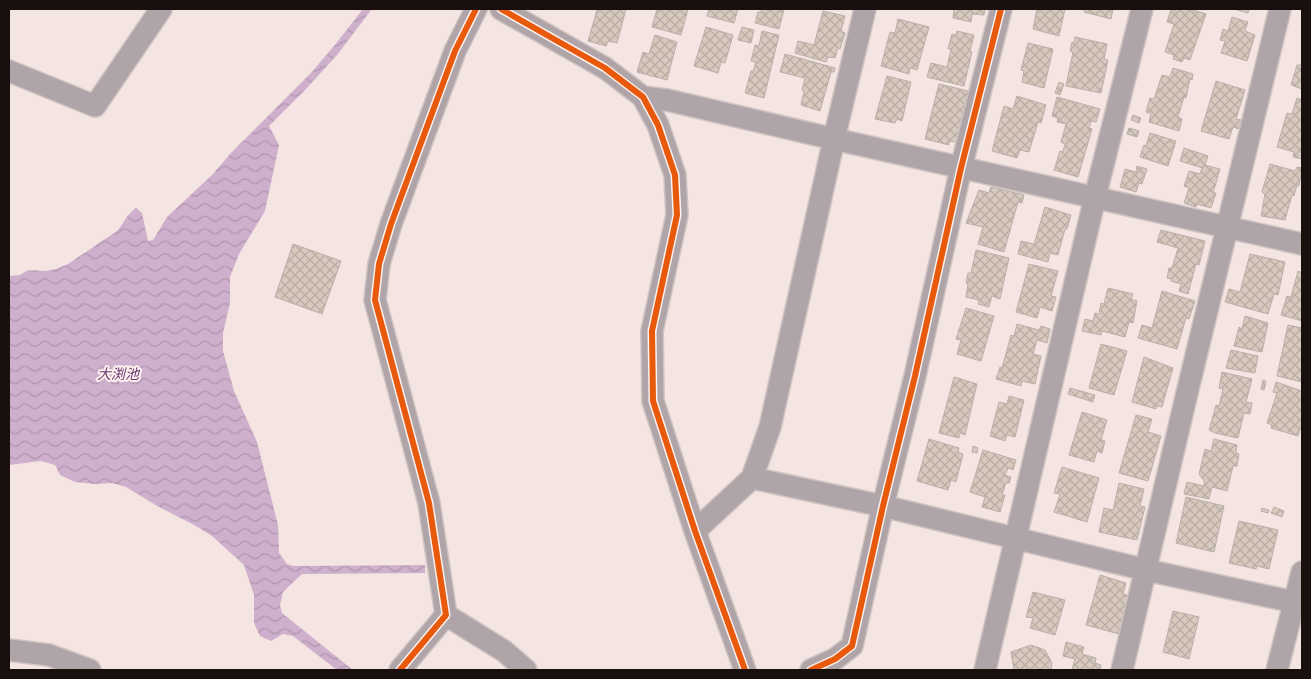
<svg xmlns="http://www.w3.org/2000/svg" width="1311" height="679" viewBox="0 0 1311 679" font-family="Lato,'Noto Sans JP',sans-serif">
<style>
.water{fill:url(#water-waves)}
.building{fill:url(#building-cross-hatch);stroke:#b9aea9}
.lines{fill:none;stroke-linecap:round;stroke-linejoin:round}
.minor-casing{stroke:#d0c4c2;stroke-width:24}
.minor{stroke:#afa4a7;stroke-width:21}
.cycleway-casing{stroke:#fdf1ef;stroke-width:9}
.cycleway{stroke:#e8590c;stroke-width:6}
.labels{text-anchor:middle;stroke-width:4;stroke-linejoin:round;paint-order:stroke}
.water-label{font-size:14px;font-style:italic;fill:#693970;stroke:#fdf1ef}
</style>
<defs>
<pattern id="water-waves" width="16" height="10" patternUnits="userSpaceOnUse" patternTransform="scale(1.25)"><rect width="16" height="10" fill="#ceafcc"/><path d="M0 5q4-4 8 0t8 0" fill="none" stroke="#b096ae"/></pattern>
<pattern id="building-cross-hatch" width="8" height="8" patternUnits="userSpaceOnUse" patternTransform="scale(1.25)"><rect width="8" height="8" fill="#d8c9bf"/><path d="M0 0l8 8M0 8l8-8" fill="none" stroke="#b9aca3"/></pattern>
</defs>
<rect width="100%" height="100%" fill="#f5e5e2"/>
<path class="water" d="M 363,9 L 372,9 L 337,55 L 306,89 L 269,126 L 279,145 L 265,211 L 239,254 L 230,277 L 230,303 L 223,333 L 223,351 L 234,391 L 257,442 L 278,525 L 279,553 L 287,564 L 294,566 L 425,565 L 425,573 L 302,574 L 283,592 L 280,605 L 282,613 L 353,670 L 337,670 L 293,636 L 283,634 L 271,641 L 260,636 L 254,623 L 254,595 L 244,565 L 212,536 L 196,526 L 159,507 L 126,487 L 112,483 L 94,484 L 75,482 L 60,475 L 55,465 L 41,461 L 9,465 L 9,276 L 20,275 L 28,270 L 46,271 L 56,269 L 68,264 L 117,231 C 124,223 127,214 136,208 L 142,213 L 148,241 L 153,240 L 167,217 L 213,174 L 231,153 L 310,74 L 334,46 Z"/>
<path class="building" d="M 601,9 L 626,9 L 617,43 L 608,41 L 606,46 L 588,41 L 597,10 L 600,11 Z
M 657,9 L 688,9 L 681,35 L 652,27 Z
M 709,9 L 738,9 L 734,23 L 707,16 Z
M 762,9 L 784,9 L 779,29 L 755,23 L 758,12 L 761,12 Z
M 954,9 L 985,9 L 984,15 L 972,14 L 971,22 L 953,18 Z
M 1037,9 L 1065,9 L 1059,36 L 1033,29 Z
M 1085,9 L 1113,9 L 1111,19 L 1084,12 Z
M 1171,9 L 1178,12 L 1179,9 L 1189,9 L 1206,14 L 1190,60 L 1184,58 L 1182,62 L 1173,59 L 1174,55 L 1165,52 L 1174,24 L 1167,22 Z
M 1234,9 L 1249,9 L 1248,13 Z
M 823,11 L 845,16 L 841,31 L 845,33 L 840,49 L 838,48 L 835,58 L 828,57 L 826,62 L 795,53 L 798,41 L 814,45 Z
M 1232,17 L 1248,22 L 1245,31 L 1255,35 L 1247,61 L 1221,53 L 1225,41 L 1220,40 L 1223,29 L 1228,31 Z
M 898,19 L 929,27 L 917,70 L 910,68 L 909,74 L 881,66 L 890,32 L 895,33 Z
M 706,27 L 733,35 L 725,63 L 721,62 L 718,73 L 694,66 Z
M 742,27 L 754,30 L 751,43 L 738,40 Z
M 762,31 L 779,35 L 764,98 L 745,93 L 751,71 L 753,71 L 756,62 L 751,61 L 755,45 L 759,46 Z
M 957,31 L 974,35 L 970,51 L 972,52 L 964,86 L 927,77 L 931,63 L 947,67 L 951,49 L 948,49 L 952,34 L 956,35 Z
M 655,35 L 677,42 L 667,80 L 637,72 L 643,52 L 649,54 Z
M 1075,37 L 1107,44 L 1104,59 L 1108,60 L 1101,93 L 1066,86 L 1073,52 L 1070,51 L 1072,42 L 1074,43 Z
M 1028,43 L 1053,49 L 1044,88 L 1022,82 L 1024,71 L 1021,70 Z
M 785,54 L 835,68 L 834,72 L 831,72 L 820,111 L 801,105 L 804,91 L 802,90 L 805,78 L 780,72 Z
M 1302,59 L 1302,89 L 1291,85 L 1297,65 L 1301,65 Z
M 1173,68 L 1193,74 L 1192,80 L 1190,79 L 1186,98 L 1184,97 L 1178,117 L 1182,119 L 1179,131 L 1149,122 L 1151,114 L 1146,112 L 1150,98 L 1154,99 L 1162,75 L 1170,77 Z
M 887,76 L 911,82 L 902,121 L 897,119 L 895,123 L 875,119 Z
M 1216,81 L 1245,90 L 1236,119 L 1241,120 L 1239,129 L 1233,127 L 1229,139 L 1201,131 Z
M 1059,82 L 1064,84 L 1060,95 L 1055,93 Z
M 939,84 L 968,91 L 956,142 L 949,141 L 949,145 L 925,139 Z
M 1017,96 L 1046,105 L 1041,123 L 1038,122 L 1029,152 L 1020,150 L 1017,158 L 992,151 L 1004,106 L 1013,109 Z
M 1057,97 L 1100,109 L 1096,122 L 1091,121 L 1089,128 L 1092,129 L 1078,177 L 1054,170 L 1060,151 L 1063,152 L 1065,144 L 1061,142 L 1066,124 L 1057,122 L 1058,118 L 1052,116 Z
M 1297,98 L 1302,100 L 1302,159 L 1293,157 L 1294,152 L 1277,147 L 1287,113 L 1292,114 Z
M 1133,115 L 1141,118 L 1139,123 L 1131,120 Z
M 1129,128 L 1139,131 L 1137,137 L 1127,134 Z
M 1150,133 L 1176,141 L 1168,166 L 1140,157 L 1144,145 L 1146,146 Z
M 1184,148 L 1208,156 L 1205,165 L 1220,169 L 1213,193 L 1216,193 L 1211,208 L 1197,204 L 1196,207 L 1184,203 L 1189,188 L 1184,186 L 1189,171 L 1200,174 L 1202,168 L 1180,161 Z
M 1270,164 L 1295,171 L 1297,167 L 1302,168 L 1299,186 L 1297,185 L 1294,196 L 1292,195 L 1285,220 L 1261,216 L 1265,194 L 1262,192 Z
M 1137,166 L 1147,169 L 1142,184 L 1139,183 L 1136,192 L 1120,187 L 1125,169 L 1136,172 Z
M 991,187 L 1024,195 L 1022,203 L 1018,202 L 1004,252 L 978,244 L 983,227 L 966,223 L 979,190 L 989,193 Z
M 1045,207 L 1071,215 L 1067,229 L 1065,229 L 1058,255 L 1050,253 L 1048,262 L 1018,254 L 1021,241 L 1034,244 Z
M 1161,230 L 1205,241 L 1199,265 L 1196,264 L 1188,294 L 1179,291 L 1181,284 L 1171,281 L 1171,279 L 1167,278 L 1169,268 L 1172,268 L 1178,248 L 1157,242 Z
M 293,244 L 341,261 L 322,314 L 275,297 Z
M 976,250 L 1009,258 L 1000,299 L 992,296 L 989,307 L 978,304 L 979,300 L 966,297 L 968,284 L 966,283 L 968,273 L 971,273 Z
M 1250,254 L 1285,262 L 1278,295 L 1274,294 L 1268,314 L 1225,302 L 1229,289 L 1240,292 Z
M 1029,264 L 1058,271 L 1051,296 L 1056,297 L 1052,311 L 1040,307 L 1037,318 L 1016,312 Z
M 1298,271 L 1302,273 L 1302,321 L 1281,315 L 1287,296 L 1291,297 Z
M 1108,288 L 1133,294 L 1131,299 L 1137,301 L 1133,323 L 1129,322 L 1125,337 L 1102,331 L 1101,335 L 1082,331 L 1085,319 L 1093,321 L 1095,313 L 1099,314 L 1101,303 L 1104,304 Z
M 1162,291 L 1195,301 L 1189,319 L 1186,318 L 1177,349 L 1138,338 L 1142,325 L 1152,328 Z
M 966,308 L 994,316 L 981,361 L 957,354 L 961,340 L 956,339 Z
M 1245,316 L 1268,323 L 1262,352 L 1234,346 L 1239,327 L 1242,329 Z
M 1017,324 L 1039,330 L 1041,326 L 1050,329 L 1047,343 L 1037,340 L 1033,354 L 1041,356 L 1035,384 L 1022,381 L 1021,386 L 996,379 L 1000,367 L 1002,368 L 1011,335 L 1014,336 Z
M 1288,325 L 1302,328 L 1302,382 L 1277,376 Z
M 1101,344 L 1127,351 L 1114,395 L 1089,388 Z
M 1231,350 L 1258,356 L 1255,373 L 1226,368 Z
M 1144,357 L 1173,368 L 1162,407 L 1157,406 L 1156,409 L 1132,402 Z
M 1222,372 L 1252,379 L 1246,402 L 1252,403 L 1250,414 L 1244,413 L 1238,438 L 1215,433 L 1209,430 L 1216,405 L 1219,406 L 1223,389 L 1219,388 Z
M 954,377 L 977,384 L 965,435 L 960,433 L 959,438 L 939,433 Z
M 1263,380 L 1266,381 L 1264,390 L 1261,389 Z
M 1276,382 L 1302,391 L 1302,423 L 1298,436 L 1271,428 L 1272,425 L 1267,423 L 1277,393 L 1273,392 Z
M 1070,388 L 1095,395 L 1093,402 L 1068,394 Z
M 1009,396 L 1024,400 L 1015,437 L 1007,435 L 1005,441 L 990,436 L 999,402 L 1007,404 Z
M 1082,412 L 1107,420 L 1101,440 L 1105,441 L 1102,453 L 1097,451 L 1094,462 L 1069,455 Z
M 1136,415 L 1152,419 L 1148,432 L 1161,436 L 1148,481 L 1119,473 Z
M 929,439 L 959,448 L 958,452 L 963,454 L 956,482 L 951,480 L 948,490 L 917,481 Z
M 1214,439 L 1237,445 L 1236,453 L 1239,454 L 1237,466 L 1233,466 L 1227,491 L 1212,487 L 1209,499 L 1184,494 L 1187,482 L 1204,486 L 1204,481 L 1199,474 L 1205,449 L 1211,451 Z
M 973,446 L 978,448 L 977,453 L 972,452 Z
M 983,450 L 1016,460 L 1013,470 L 1008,468 L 1005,475 L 1011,477 L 1009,483 L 1006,483 L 1002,495 L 1005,495 L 1000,512 L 982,507 L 985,497 L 970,492 Z
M 1062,467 L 1099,478 L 1087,522 L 1054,512 L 1060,494 L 1054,493 Z
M 1119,483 L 1144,489 L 1140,506 L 1145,507 L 1137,540 L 1099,532 L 1104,508 L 1113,510 Z
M 1186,497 L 1224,506 L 1214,552 L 1176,543 Z
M 1274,507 L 1284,511 L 1282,517 L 1271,513 Z
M 1262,508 L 1269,510 L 1268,513 L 1261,511 Z
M 1239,521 L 1278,530 L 1269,569 L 1257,566 L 1256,569 L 1229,563 Z
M 1100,575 L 1126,583 L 1123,594 L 1130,596 L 1119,634 L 1086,625 Z
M 1033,592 L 1065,600 L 1055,635 L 1030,628 L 1033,618 L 1026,617 Z
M 1173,611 L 1199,617 L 1189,659 L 1163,652 Z
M 1066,642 L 1084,647 L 1082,654 L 1096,658 L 1095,663 L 1101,665 L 1100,670 L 1072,670 L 1075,659 L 1063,656 Z
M 1031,645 L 1045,650 L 1052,663 L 1051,670 L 1014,670 L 1011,652 Z"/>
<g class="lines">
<defs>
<path id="minor" d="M 501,9 L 605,68 L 643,97 L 658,125 L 675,175 L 677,215 L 652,331 L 653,401 L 695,531 L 745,670
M 9,71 L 95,106 L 161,9
M 643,97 L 667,100 L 834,139 L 1302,244
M 752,478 L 770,427 L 834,139 L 865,9
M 695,531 L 752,478 L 883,506 L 1146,570 L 1294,602
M 446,615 L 504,651 L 526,670
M 9,650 L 49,655 L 90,670
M 400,670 L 446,615 L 429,503 L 375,300 L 379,264 L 391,224 L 455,51 L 476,9
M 811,670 L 835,659 L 852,646 L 883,506 L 915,376 L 961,168 L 1001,9
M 985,670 L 1095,197 L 1142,9
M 1122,670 L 1187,393 L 1280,9
M 1277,670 L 1302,572"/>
</defs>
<use href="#minor" class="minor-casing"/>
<use href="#minor" class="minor"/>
<defs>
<path id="cycleway" d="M 501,9 L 605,68 L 643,97 L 658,125 L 675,175 L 677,215 L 652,331 L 653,401 L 695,531 L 745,670
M 400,670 L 446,615 L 429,503 L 375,300 L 379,264 L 391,224 L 455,51 L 476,9
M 811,670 L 835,659 L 852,646 L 883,506 L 915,376 L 961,168 L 1001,9"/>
</defs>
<use href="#cycleway" class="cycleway-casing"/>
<use href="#cycleway" class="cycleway"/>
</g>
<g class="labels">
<g class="water-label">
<text x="118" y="379">大渕池</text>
</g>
</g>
<rect width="1311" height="679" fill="none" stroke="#19100e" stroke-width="20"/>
</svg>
